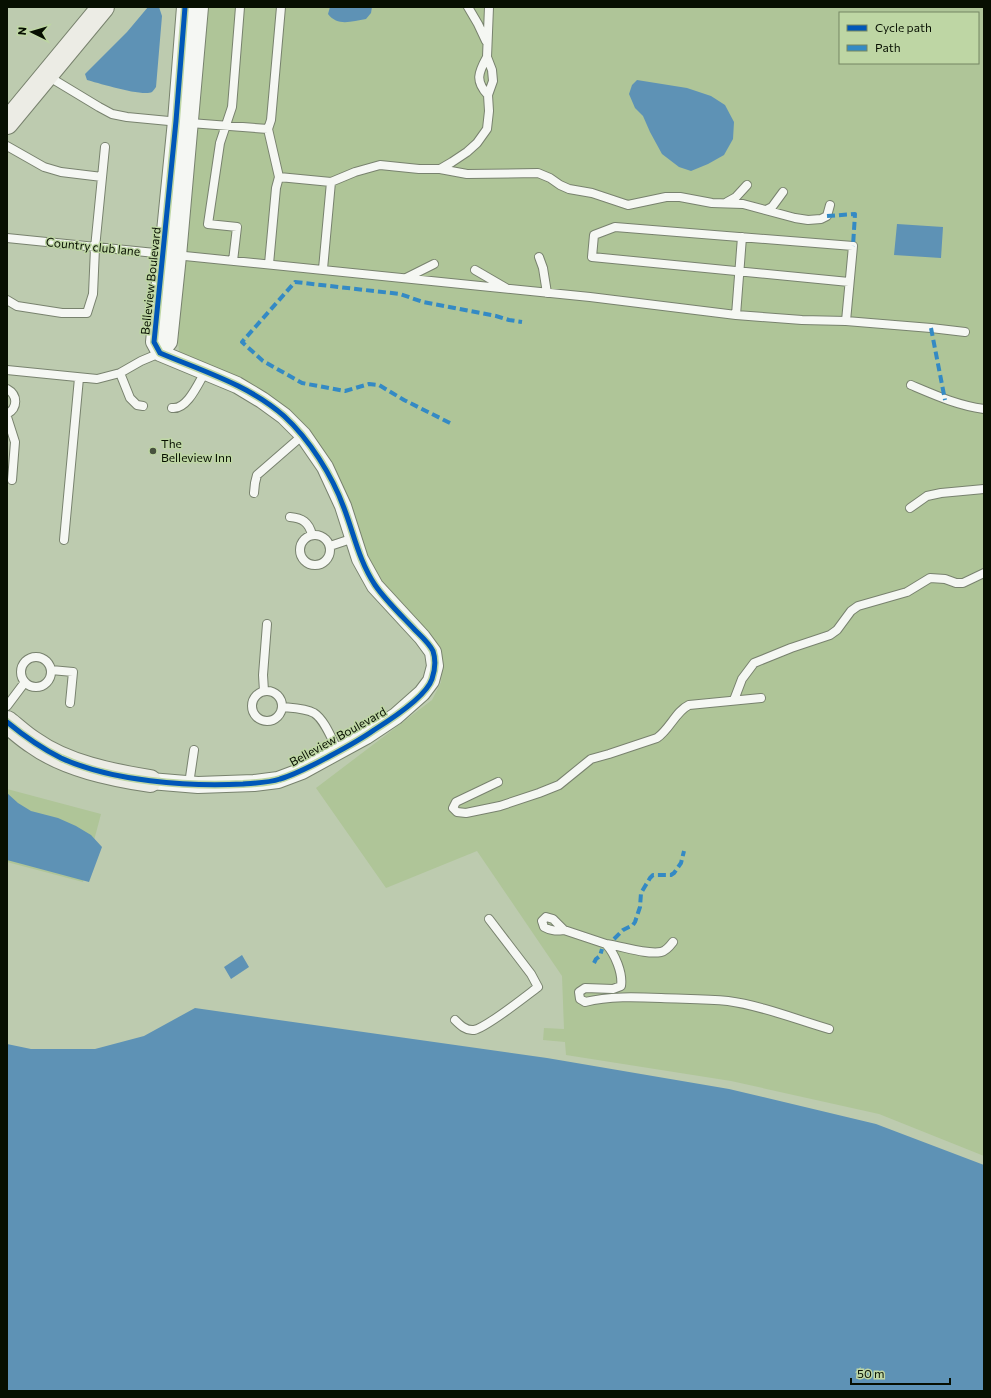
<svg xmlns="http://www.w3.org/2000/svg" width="991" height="1398" viewBox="0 0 991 1398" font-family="Commissioner,sans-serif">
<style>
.green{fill:#afc598;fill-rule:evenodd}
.water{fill:#5e92b5}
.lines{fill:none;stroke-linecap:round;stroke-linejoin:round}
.lane-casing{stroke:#78826e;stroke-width:10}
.street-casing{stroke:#78826e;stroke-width:18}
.secondary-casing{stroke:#78826e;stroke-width:24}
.lane{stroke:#f5f7f3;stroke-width:8}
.street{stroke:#f5f7f3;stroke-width:16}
.secondary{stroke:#ecece5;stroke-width:22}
.quiet{stroke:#348ac4;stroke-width:4;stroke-dasharray:8 4;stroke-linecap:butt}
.cycleway-casing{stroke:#bed6a4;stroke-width:8}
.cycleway{stroke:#0057b8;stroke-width:5}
.poi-dot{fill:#47513e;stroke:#bed6a4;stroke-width:1.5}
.labels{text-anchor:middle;stroke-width:3;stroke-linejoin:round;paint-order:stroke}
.street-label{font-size:12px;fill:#070f01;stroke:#bed6a4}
.poi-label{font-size:12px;fill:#070f01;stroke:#bed6a4;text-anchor:start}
</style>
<rect width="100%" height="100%" fill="#bdcbaf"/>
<path class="green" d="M 207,7 L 984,7 L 984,1156 L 879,1114 L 731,1081 L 566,1055 L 565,1042 L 543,1040 L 544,1028 L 564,1029 L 562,976 L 477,851 L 386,888 L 316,788 L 432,700 L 441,682 L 442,666 L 379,582 L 301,426 L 185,359 L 179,351 L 178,342 ZM 840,13 L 978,13 L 978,63 L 840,63 Z
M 7,789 L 101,814 L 83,882 L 7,862 Z"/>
<path class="water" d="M 148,7 L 159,7 L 162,16 L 156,87 C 155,88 154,90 152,92 C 143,97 98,83 87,80 L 85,74 L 127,32 Z
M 330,7 L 372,7 L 371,13 L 366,19 C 352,21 338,27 328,14 Z
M 637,80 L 687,88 L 711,96 L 725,105 L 734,122 L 733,139 L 724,155 L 708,164 L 691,171 L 679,167 L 662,154 L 650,132 L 643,116 L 635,108 L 629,94 L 632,85 Z
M 897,224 L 943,227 L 941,258 L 894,255 Z
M 7,793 L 18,803 L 31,811 L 58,818 L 76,826 L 91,835 L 102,847 L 89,882 L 7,860 Z
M 242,955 L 249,967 L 231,979 L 224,967 Z
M 195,1008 L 547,1058 L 729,1089 L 876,1124 L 984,1165 L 984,1391 L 7,1391 L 7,1044 L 31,1049 L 95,1049 L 144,1036 Z"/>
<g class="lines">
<defs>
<path id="lane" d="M 468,7 L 478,24 L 486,41
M 487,57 C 478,73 475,81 488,95
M 46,75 L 99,107 L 112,114 L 127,117 L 190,123 L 268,129
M 7,146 L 44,167 L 61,172 L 102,177
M 440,169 L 467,174 L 538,173 L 550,178 L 560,185 L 569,189 L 592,193 L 628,205 L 666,197 L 680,197 L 712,203 L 743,204 L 795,218 L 808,220 L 821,219 L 827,216 L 830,205
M 279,177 L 331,182 L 355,172 L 380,165 L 419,169 L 440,169 L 452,162 L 467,152 L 477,143 L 487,129 L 489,111 L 488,95 L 493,81 L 492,70 L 487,57 L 489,7
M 727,202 L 736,197 L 747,185
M 766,210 L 772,207 L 783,192
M 7,238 L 590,297 L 736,315 L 802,320 L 846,321 L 931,328 L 965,332
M 539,257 L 543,268 L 547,293
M 233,261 L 237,227 L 208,224 L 220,143 L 232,107 L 240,7
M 269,264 L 276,188 L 279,177 L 268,129 L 271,120 L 281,7
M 323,269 L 331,182
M 475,270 L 506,288
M 406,278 L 434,264
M 7,300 L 17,306 L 62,313 L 87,313 L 93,294 L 95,248 L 105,147
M 736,315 L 742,237
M 846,321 L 853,246 L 615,227 L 594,235 L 592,257 L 849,282
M 7,370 L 97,379 L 120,373 L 141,361 L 160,353
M 120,373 L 130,398 L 137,405 L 143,406
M 911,385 C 937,396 957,405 984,409
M 7,389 C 18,395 18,408 7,414
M 172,408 C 187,410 198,384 205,372
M 7,417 L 15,442 L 12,480
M 254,493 L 255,483 L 257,475 L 303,435
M 910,508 L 927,496 L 941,493 L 984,489
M 290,517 C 302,518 309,522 312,535
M300 550a15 15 0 1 1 30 0a15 15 0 1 1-30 0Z
M 64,540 L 79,378
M 330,546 L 354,538
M21 672a15 15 0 1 1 30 0a15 15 0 1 1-30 0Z
M 51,670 L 73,672 L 70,703
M252 706a15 15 0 1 1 30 0a15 15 0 1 1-30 0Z
M 264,691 L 263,675 L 267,624
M 734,700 L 742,679 L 754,663 L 791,648 L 830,635 L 837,630 L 851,611 L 858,606 L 907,592 L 930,578 L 945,579 L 956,583 L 963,583 L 984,573
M 7,706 L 25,682
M 282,707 C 292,708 305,708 314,713 C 325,720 332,740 338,751
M 498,782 L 456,802 L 453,808 L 457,812 L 466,813 L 500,806 L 539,793 L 559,785 L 591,759 L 609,754 L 657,738 C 670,729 676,711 689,705 L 761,698
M 189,784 L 194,750
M 564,930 C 556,931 551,931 544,927 L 542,921 L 546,917 L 553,919 L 564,930 L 606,944 C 615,954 623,973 621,986 L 613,989 L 585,988 L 579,992 L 580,999 L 585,1002 C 609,996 636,997 661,998 C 684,999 706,999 728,1001 C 760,1005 798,1020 829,1029
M 606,944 C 622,946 646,955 661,952 C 666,951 670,946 673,942
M 455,1020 C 460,1025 466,1031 474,1030 C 486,1028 526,996 538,987 L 531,974 L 489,919"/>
<path id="street" d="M 160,353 L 169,342 L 178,256 L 200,7
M 150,781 L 198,785 L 254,783 L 278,780 L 302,771 L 366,736 L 396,716 L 422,693 L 431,681 L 435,666 L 433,652 L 422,637 L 375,586 L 360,559 L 343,506 L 325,467 L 303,435 L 284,416 L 262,400 L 237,385 L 160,353 L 154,342 L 176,121 L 185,7"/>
<path id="secondary" d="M 7,123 L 103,7
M 7,722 C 16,729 24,737 34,743 C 66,766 112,775 150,781"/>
</defs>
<use href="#lane" class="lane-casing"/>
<use href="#street" class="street-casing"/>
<use href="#secondary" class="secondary-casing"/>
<use href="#lane" class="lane"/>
<use href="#street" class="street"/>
<use href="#secondary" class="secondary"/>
<path class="quiet" d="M 827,216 L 855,214 L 853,246
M 931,328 L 945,400
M 450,423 L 404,400 L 379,385 L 369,384 L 345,391 L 302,383 L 263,361 L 242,342 L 295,282 L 400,294 L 423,302 L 496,316 L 509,320 L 522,322
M 614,939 L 623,930 L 633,925 L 635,922 L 640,907 L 641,893 L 650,878 L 653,875 L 671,875 L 674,873 L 681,863 L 684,851
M 594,963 L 596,959 L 600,956 L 602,949"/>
<defs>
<path id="cycleway" d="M 7,722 C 24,736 41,748 61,758 C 111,781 188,787 243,784 C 255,783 268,783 280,779 C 297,774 313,765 330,756 C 345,748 360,740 374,730 C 390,720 426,697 432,679 C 435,670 436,660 433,651 C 429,643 421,636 415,630 C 402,616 386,601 375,585 C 359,561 354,534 344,508 C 332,475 309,439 284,416 C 249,385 202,371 160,353 L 154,342 L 176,121 L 185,7"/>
</defs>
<use href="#cycleway" class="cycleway-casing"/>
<use href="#cycleway" class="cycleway"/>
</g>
<circle class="poi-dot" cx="153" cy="451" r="4"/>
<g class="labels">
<g class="street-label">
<text transform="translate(93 247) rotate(6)" y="4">Country club lane</text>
<text transform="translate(151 281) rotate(-84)" y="4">Belleview Boulevard</text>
<text transform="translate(338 737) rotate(-29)" y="4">Belleview Boulevard</text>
</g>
<g class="poi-label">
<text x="161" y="448">The<tspan x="161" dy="14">Belleview Inn</tspan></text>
</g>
</g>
<rect width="991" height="1398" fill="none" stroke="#070f01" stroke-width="16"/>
<rect x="839" y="12" width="140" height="52" fill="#bed6a4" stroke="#758663"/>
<rect x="847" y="25" width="20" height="6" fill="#0057b8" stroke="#758663"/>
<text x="875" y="32" font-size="12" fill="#070f01">Cycle path</text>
<rect x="847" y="45" width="20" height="6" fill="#348ac4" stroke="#758663"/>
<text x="875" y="52" font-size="12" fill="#070f01">Path</text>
<g transform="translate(32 32) rotate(275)" stroke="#bed6a4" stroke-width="3" paint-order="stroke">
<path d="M0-3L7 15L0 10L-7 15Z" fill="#070f01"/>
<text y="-6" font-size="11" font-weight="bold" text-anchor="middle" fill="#070f01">N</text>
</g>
<path d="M851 1378v6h99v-6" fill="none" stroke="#070f01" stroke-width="2"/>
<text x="857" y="1378" font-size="12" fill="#070f01" stroke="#bed6a4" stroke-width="3" paint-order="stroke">50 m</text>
</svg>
